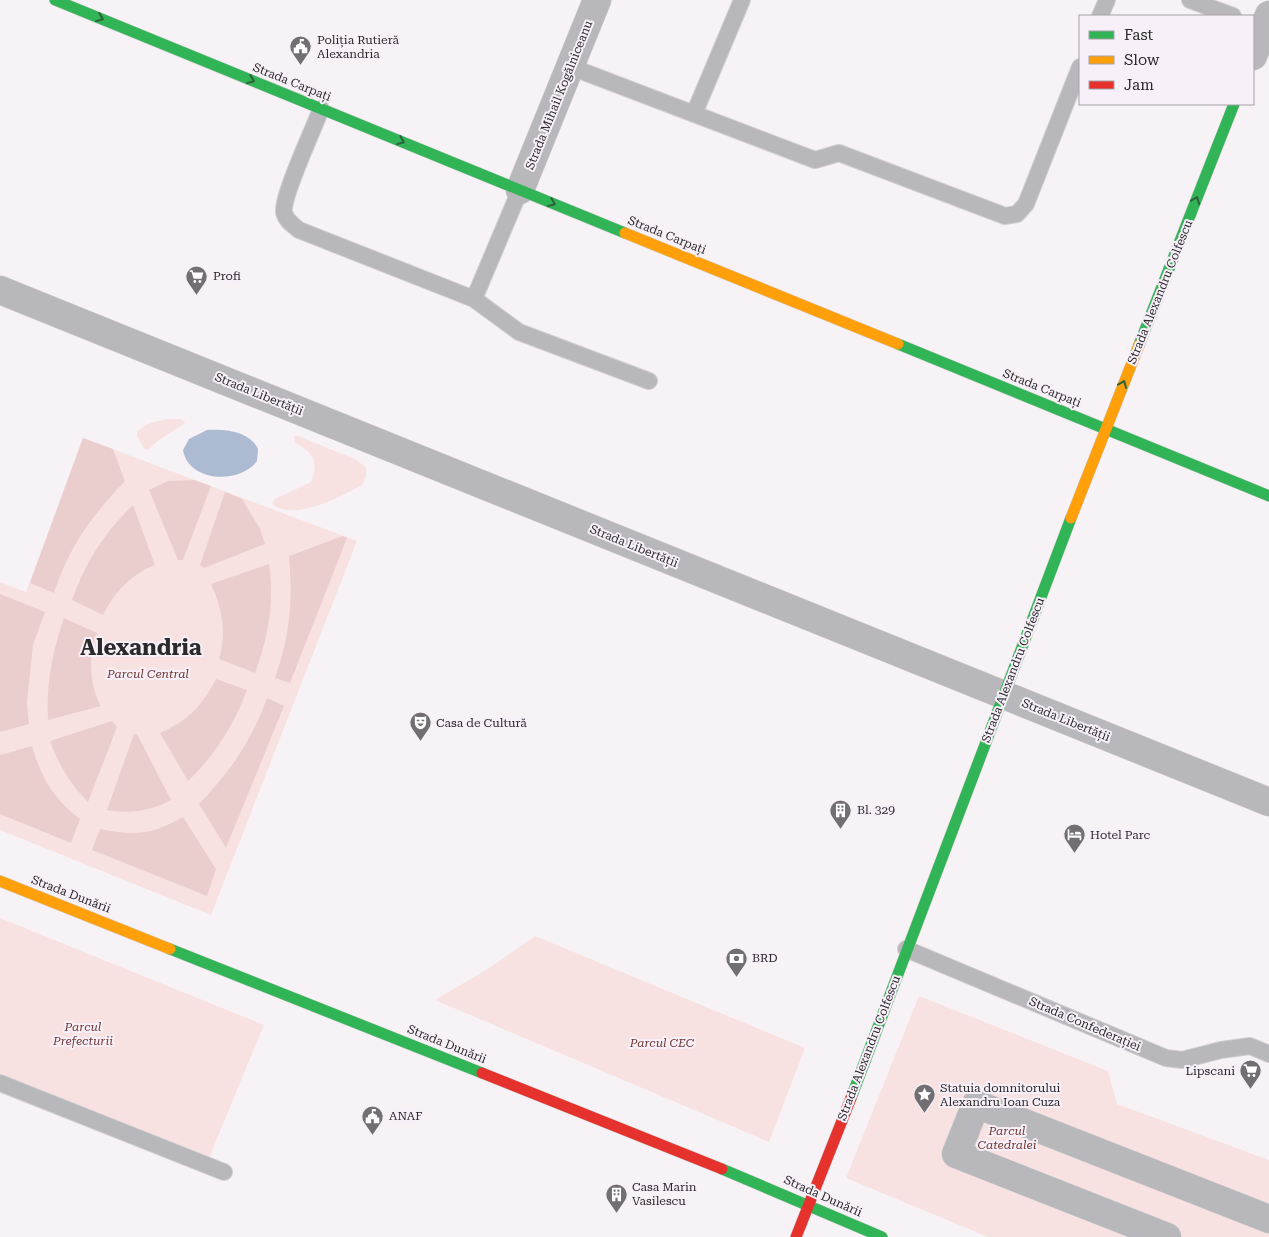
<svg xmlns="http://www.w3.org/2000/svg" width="1269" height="1237" viewBox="0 0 1269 1237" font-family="'Roboto Serif',serif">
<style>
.green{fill:#f8e2e1}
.forest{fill:#e9cecd}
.water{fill:#acbbd2}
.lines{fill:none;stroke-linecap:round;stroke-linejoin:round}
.lane-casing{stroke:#d1cfd1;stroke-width:18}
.street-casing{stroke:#d1cfd1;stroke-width:29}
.fast-casing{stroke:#d1cfd1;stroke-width:12}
.slow-casing{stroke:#d1cfd1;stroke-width:12}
.jam-casing{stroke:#d1cfd1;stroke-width:12}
.lane{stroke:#b8b7bc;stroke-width:16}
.street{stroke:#b8b7bc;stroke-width:28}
.fast{stroke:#30b455;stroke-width:11}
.slow{stroke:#ff9f0a;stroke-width:11}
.jam{stroke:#e5322d;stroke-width:11}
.oneway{stroke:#2d613c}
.labels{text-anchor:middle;stroke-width:4;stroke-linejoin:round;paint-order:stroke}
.poi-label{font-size:12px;fill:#2b292c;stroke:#f7f0f8;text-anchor:start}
.street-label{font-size:12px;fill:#2b292c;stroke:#f7f0f8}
.park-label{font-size:12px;font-style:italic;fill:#723733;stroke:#f7f0f8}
.town-label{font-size:22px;font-weight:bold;fill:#2b292c;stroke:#f7f0f8}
</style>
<rect width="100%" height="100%" fill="#f6f2f6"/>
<path class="green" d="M 167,419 L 182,419 L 185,423 L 159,440 L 149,449 L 145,450 L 137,436 L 137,431 L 150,423 Z
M 294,436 L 298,436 L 357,460 L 366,468 L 366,476 L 362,485 C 341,497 293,522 272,504 L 275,499 L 311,482 C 319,463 314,452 295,443 Z
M 83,438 L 357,541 L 211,915 L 0,830 L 0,582 L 26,592 Z
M 0,918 L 264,1025 L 206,1165 L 0,1083 Z
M 535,936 L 805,1048 L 769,1142 L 435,1000 L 491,967 Z
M 919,996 L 1108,1071 L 1117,1104 L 1269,1160 L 1269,1237 L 988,1237 L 846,1178 Z"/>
<path class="forest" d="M 83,438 L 113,449 L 125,481 C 91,517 70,545 54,593 L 30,583 Z
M 194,480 L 211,486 L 183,560 L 178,560 L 149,490 L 168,481 Z
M 225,492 L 242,499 L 260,529 L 265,544 L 204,568 L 200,565 Z
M 133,505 L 155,565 C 131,574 115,592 103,615 L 72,600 C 86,562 103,534 133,505 Z
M 343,536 L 347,538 L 290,683 L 275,678 C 290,635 293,602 289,556 Z
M 269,564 C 275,602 268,637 255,673 L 219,659 C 227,632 222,609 211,584 Z
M 0,594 L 45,612 L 33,645 L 27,702 L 29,724 L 0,732 Z
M 64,618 L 97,633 C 88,655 89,685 101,706 L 48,720 C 46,685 52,652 64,618 Z
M 216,679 L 247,690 C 234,725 215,755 188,781 L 160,733 C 188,721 202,706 216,679 Z
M 267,698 L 284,706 L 226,848 L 199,804 C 230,772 252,740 267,698 Z
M 112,721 L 117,727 L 88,802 C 70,784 59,765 50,741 Z
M 134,734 L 137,734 L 171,800 C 151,811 130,814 107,810 Z
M 32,746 C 42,779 53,798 80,819 L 71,843 L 0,814 L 0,755 Z
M 183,817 L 216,869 L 207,896 L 92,850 L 100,829 C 134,836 152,835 183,817 Z"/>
<path class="water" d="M 207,430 C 225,429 249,431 258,449 L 257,461 C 240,485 188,482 183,450 L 189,439 Z"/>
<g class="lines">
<defs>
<path id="lane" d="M 1190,0 L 1233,16
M 1100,16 L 1107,0
M 571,67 L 815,160 L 839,153 L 1005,216 L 1017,214 L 1026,204 L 1080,67
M 321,109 C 314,128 282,196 284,212 C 286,221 293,225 299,230 L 474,299 L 519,332 L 649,381
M 694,114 L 742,0
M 474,299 L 520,190
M 906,949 L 1166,1058 L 1182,1060 L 1221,1050 L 1250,1046 L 1269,1054
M 0,1083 L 224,1172"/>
<path id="street" d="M 1253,56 L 1269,15
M 520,190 L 597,0
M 0,290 L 1269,802
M 1167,1237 L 956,1154 L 976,1104 L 1269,1219"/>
<path id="fast" d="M 55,0 L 625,233
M 898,344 L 1269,496
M 1139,345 L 1234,104
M 170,949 L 482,1073
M 851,1098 L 1071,518
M 722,1169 L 882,1237"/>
<path id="slow" d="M 625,233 L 898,344
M 1071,518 L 1139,345
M 0,881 L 170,949"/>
<path id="jam" d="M 482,1073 L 722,1169
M 796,1237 L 851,1098"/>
</defs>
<use href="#lane" class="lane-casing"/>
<use href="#street" class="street-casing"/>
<use href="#fast" class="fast-casing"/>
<use href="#slow" class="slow-casing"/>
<use href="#jam" class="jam-casing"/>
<use href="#lane" class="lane"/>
<use href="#street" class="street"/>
<use href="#fast" class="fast"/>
<use href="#slow" class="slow"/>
<use href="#jam" class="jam"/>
</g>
<defs><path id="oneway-chevron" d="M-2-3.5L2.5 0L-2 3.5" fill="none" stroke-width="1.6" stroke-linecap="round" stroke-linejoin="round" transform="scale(1.25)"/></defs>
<g class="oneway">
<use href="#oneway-chevron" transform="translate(100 18) rotate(22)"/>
<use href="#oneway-chevron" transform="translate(251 80) rotate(22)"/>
<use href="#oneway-chevron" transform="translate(401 141) rotate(22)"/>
<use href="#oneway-chevron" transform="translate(1196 200) rotate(-68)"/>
<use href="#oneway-chevron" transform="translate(552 203) rotate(22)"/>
<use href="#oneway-chevron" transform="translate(1123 384) rotate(-68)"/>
</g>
<defs>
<symbol id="civic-pin" viewBox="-11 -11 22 30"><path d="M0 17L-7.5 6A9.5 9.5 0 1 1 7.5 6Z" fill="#726f73" stroke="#f7f0f8"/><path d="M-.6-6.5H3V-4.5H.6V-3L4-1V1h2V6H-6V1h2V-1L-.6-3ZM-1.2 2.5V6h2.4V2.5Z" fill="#fff"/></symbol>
<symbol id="supermarket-pin" viewBox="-11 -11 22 30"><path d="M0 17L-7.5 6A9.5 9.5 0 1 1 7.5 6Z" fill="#726f73" stroke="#f7f0f8"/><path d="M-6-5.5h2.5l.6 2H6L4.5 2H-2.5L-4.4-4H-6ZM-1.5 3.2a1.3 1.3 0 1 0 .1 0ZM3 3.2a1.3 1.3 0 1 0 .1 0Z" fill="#fff"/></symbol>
<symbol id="theatre-pin" viewBox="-11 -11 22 30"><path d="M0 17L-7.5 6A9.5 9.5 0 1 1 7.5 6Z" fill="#726f73" stroke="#f7f0f8"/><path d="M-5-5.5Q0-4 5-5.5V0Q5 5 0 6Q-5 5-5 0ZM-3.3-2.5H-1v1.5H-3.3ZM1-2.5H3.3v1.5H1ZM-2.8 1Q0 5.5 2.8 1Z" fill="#fff"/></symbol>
<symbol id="building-pin" viewBox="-11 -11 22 30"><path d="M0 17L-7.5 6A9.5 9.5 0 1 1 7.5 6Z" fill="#726f73" stroke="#f7f0f8"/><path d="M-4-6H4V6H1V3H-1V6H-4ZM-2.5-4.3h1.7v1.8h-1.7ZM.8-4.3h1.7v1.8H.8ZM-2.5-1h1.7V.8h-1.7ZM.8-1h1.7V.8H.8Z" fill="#fff"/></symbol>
<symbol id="hotel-pin" viewBox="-11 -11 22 30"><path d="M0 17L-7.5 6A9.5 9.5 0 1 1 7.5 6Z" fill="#726f73" stroke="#f7f0f8"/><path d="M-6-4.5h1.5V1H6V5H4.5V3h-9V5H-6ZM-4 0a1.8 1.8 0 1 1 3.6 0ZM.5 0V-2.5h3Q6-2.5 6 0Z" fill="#fff"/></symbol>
<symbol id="bank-pin" viewBox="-11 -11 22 30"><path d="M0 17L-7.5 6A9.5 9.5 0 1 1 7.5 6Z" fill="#726f73" stroke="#f7f0f8"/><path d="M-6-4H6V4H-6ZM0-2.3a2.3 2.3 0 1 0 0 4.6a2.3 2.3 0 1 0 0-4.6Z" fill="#fff"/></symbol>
<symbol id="sight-pin" viewBox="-11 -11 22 30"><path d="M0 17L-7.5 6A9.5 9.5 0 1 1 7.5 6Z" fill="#726f73" stroke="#f7f0f8"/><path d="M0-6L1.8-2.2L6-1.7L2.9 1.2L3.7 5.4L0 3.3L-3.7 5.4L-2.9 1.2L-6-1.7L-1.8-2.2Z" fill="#fff"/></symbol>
</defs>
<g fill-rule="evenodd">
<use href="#civic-pin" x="288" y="34" width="25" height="34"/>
<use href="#supermarket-pin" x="184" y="264" width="25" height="34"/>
<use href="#theatre-pin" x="408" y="710" width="25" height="34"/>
<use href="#building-pin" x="828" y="798" width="25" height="34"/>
<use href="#hotel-pin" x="1062" y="822" width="25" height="34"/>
<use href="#bank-pin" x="724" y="946" width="25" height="34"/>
<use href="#supermarket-pin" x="1238" y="1058" width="25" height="34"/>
<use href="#sight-pin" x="912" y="1082" width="25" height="34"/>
<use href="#civic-pin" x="360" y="1104" width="25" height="34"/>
<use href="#building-pin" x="604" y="1182" width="25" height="34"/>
</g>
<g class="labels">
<g class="poi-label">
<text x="317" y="44">Poliția Rutieră<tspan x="317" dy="14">Alexandria</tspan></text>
<text x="213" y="280">Profi</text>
<text x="436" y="727">Casa de Cultură</text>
<text x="857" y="814">Bl. 329</text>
<text x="1090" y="839">Hotel Parc</text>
<text x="752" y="962">BRD</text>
<text x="1235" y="1075" text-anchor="end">Lipscani</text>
<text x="940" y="1092">Statuia domnitorului<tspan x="940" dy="14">Alexandru Ioan Cuza</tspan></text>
<text x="389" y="1120">ANAF</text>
<text x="632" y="1191">Casa Marin<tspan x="632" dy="14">Vasilescu</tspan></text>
</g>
<g class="street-label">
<text transform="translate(292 82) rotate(22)" y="4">Strada Carpați</text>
<text transform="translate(559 95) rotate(-68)" y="4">Strada Mihail Kogălniceanu</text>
<text transform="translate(667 235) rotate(22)" y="4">Strada Carpați</text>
<text transform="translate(1160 292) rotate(-68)" y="4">Strada Alexandru Colfescu</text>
<text transform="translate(1042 388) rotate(22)" y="4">Strada Carpați</text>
<text transform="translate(259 394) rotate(22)" y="4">Strada Libertății</text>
<text transform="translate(634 546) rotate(22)" y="4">Strada Libertății</text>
<text transform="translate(1013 670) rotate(-69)" y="4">Strada Alexandru Colfescu</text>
<text transform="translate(1066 720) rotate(22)" y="4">Strada Libertății</text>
<text transform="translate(71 894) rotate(21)" y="4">Strada Dunării</text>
<text transform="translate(1085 1024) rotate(23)" y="4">Strada Confederației</text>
<text transform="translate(447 1044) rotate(22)" y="4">Strada Dunării</text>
<text transform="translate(869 1048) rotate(-69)" y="4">Strada Alexandru Colfescu</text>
<text transform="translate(823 1196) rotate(24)" y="4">Strada Dunării</text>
</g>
<g class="park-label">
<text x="148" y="678">Parcul Central</text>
<text x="83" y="1031">Parcul<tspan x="83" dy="14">Prefecturii</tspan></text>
<text x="662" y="1047">Parcul CEC</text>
<text x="1007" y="1135">Parcul<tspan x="1007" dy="14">Catedralei</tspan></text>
</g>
<g class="town-label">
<text x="141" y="655">Alexandria</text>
</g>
</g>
<rect x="1079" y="15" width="175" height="90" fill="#f7f0f8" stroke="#a5a0a6"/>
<rect x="1089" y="31" width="25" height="8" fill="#30b455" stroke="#a5a0a6"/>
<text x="1124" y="40" font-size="15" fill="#2b292c">Fast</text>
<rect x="1089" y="56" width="25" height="8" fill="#ff9f0a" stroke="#a5a0a6"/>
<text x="1124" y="65" font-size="15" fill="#2b292c">Slow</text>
<rect x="1089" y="81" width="25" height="8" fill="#e5322d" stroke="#a5a0a6"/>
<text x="1124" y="90" font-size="15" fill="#2b292c">Jam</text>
</svg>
